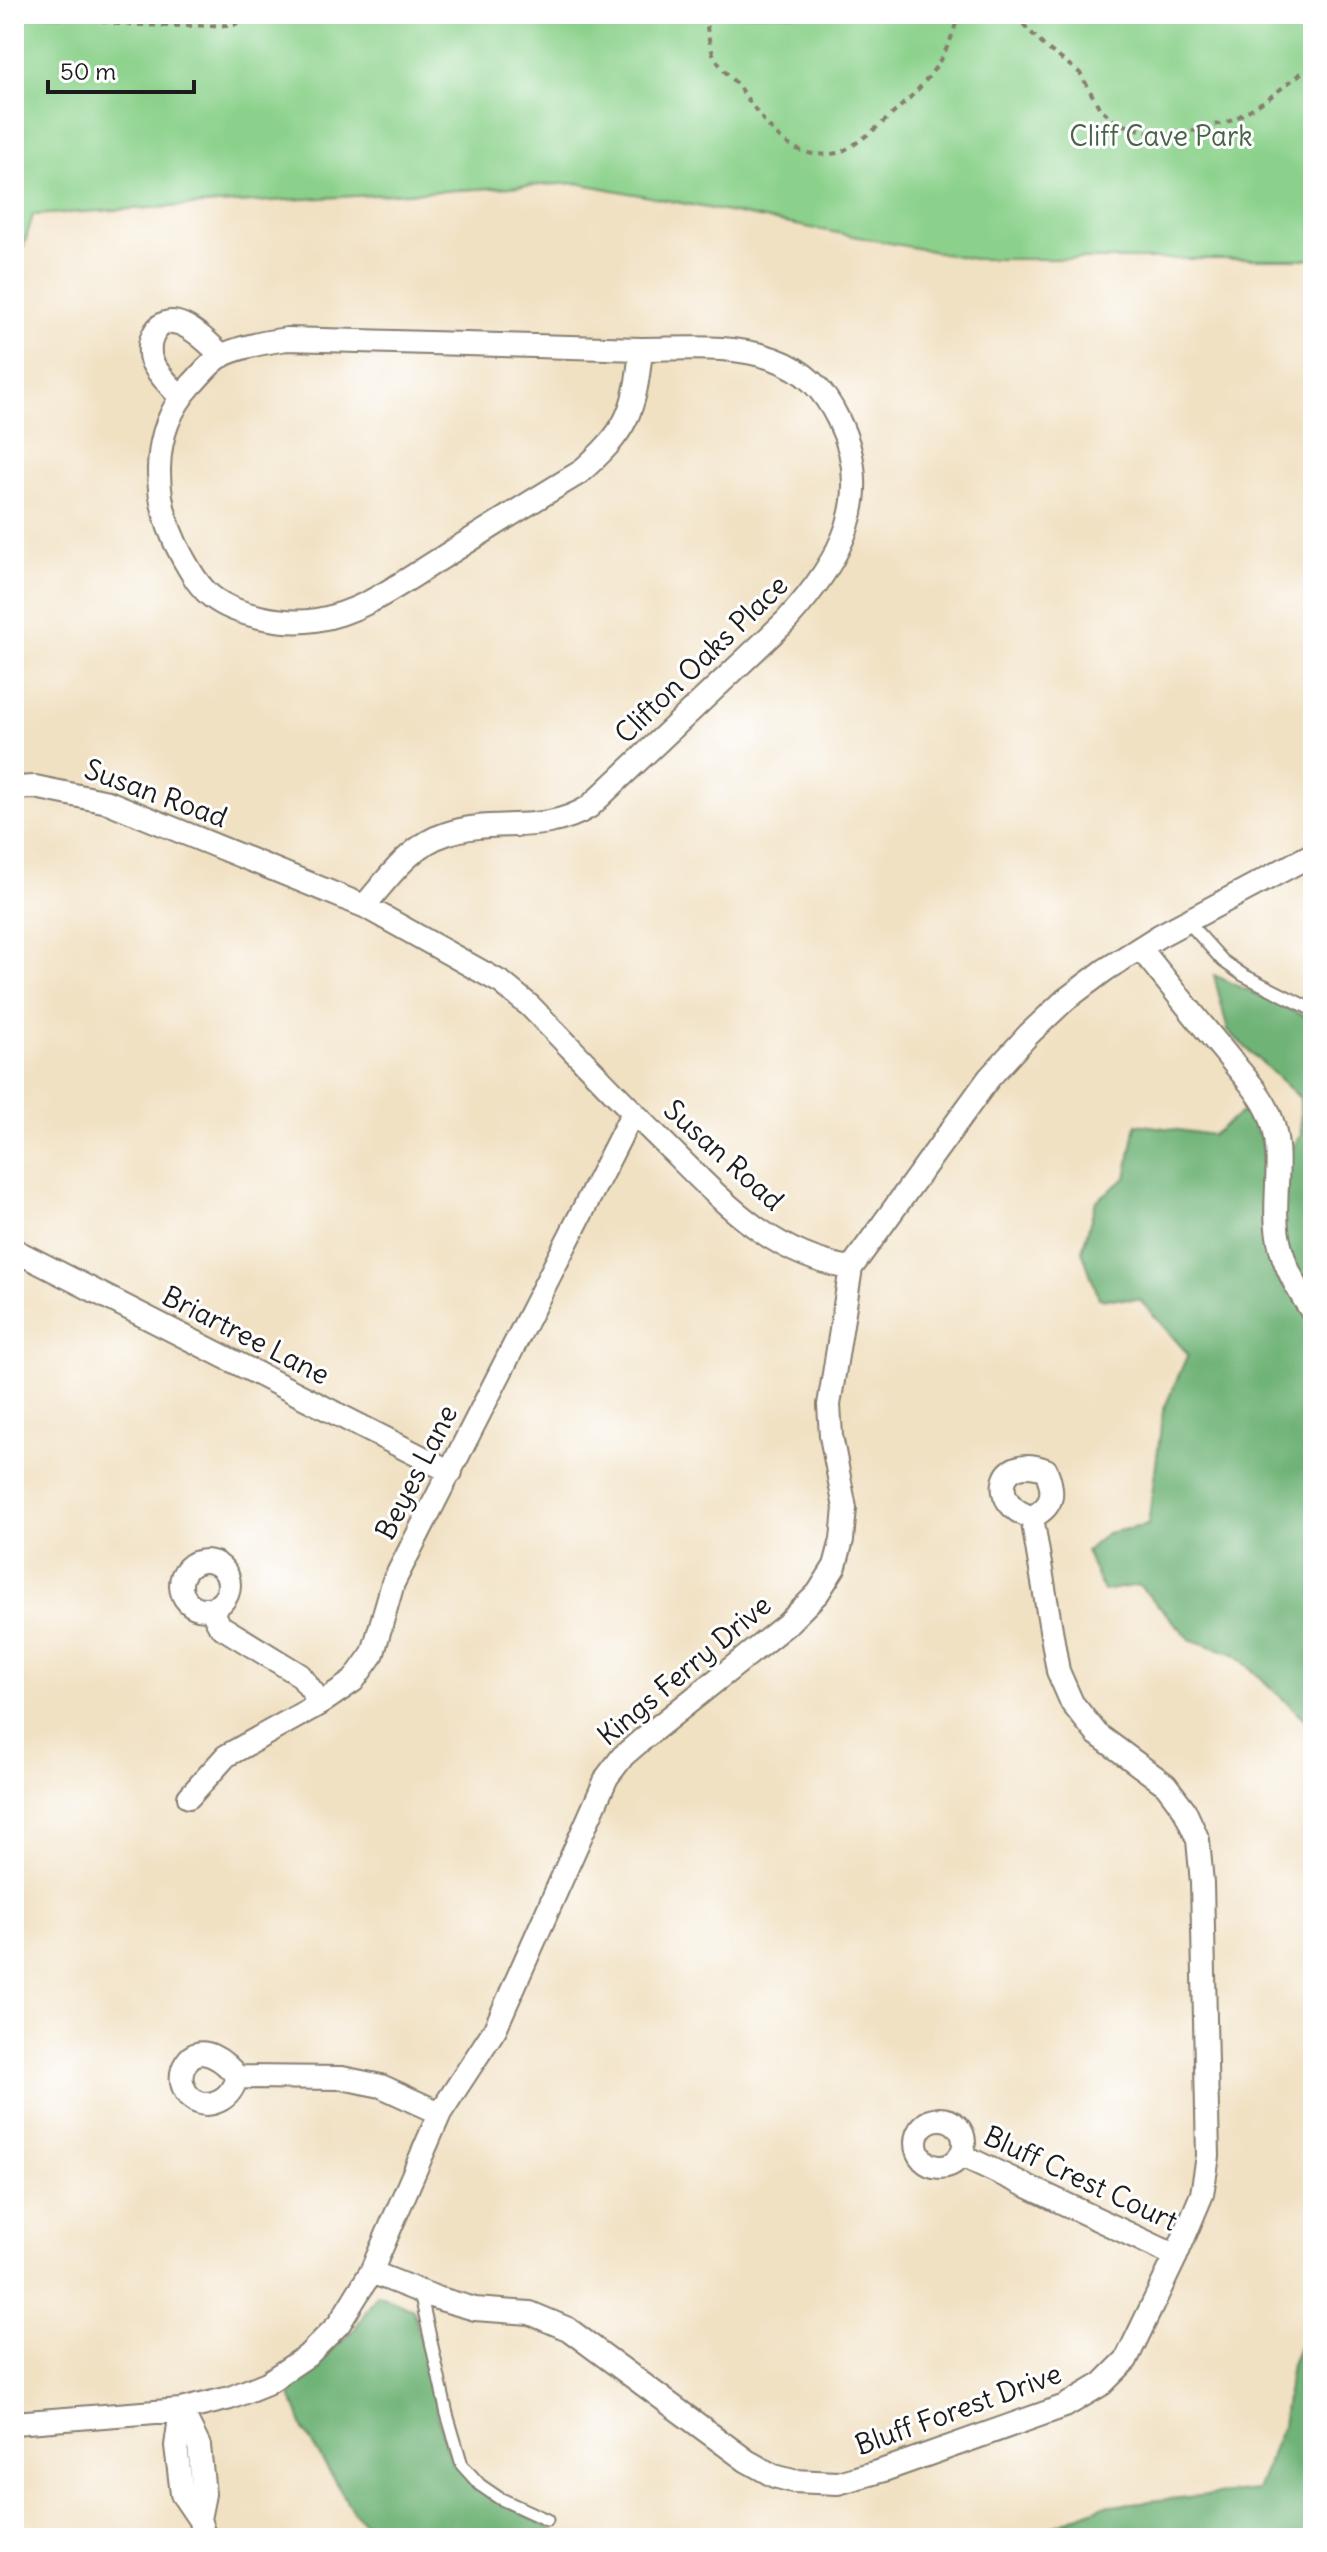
<svg xmlns="http://www.w3.org/2000/svg" width="1327" height="2552" viewBox="0 0 1327 2552" font-family="Delius,sans-serif">
<style>
.green{fill:#8bd18b;stroke:#547654;stroke-width:2}
.forest{fill:#70b377;stroke:#46684a;stroke-width:2}
.lines{fill:none;stroke-linecap:round;stroke-linejoin:round}
.lane-casing{stroke:#867e70;stroke-width:15}
.street-casing{stroke:#867e70;stroke-width:26}
.path{stroke:#867e70;stroke-width:4;stroke-dasharray:6 6;stroke-linecap:butt}
.lane{stroke:#fff;stroke-width:11}
.street{stroke:#fff;stroke-width:22}
.labels{text-anchor:middle;stroke-width:6;stroke-linejoin:round;paint-order:stroke}
.park-label{font-size:28px;fill:#486448;stroke:#fff}
.street-label{font-size:28px;fill:#1c1c1c;stroke:#fff}
</style>
<rect width="100%" height="100%" fill="#fff"/>
<filter id="ink" filterUnits="userSpaceOnUse"><feTurbulence type="fractalNoise" baseFrequency=".0125" numOctaves="2"/><feDisplacementMap in="SourceGraphic" scale="16" xChannelSelector="R" yChannelSelector="G"/><feConvolveMatrix kernelMatrix="1 2 1 2 8 2 1 2 1" color-interpolation-filters="sRGB"/></filter>
<filter id="wash" filterUnits="userSpaceOnUse"><feTurbulence type="fractalNoise" baseFrequency=".006" numOctaves="4" result="noise"/><feDisplacementMap in="SourceGraphic" scale="32" xChannelSelector="R" yChannelSelector="G"/><feGaussianBlur stdDeviation="1.8" result="paint"/><feColorMatrix in="noise" values="0 0 0 0 0 0 0 0 0 0 0 0 0 0 0 0 0 1.4 0 .05"/><feComposite in="paint" operator="in"/></filter>
<g filter="url(#wash)">
<rect width="100%" height="100%" fill="#f1e1c3"/>
<path class="green" d="M 14,14 L 1313,14 L 1313,259 L 973,259 L 577,183 L 33,215 L 14,279 Z"/>
<path class="forest" d="M 1214,975 L 1313,1020 L 1313,1727 L 1235,1654 L 1191,1640 L 1139,1585 L 1103,1591 L 1086,1551 L 1107,1533 L 1148,1525 L 1163,1411 L 1188,1354 L 1140,1300 L 1099,1298 L 1082,1251 L 1096,1201 L 1126,1178 L 1136,1124 L 1213,1135 L 1242,1112 L 1260,1129 L 1268,1181 L 1301,1135 L 1300,1098 L 1228,1031 Z
M 377,2294 L 413,2309 L 446,2449 L 482,2490 L 567,2538 L 380,2538 L 354,2513 L 304,2430 L 289,2390 L 354,2330 Z
M 1313,2313 L 1313,2538 L 1024,2538 L 1102,2506 L 1257,2490 L 1282,2426 L 1291,2364 Z"/>
</g>
<g filter="url(#ink)">
<g class="lines">
<defs>
<path id="lane" d="M 1187,921 L 1223,961 L 1243,975 L 1313,1010
M 420,2292 L 447,2414 L 462,2465 L 480,2485 L 499,2498 L 547,2520"/>
<path id="street" d="M 287,339 L 641,349 C 635,413 627,431 579,473 C 532,501 486,530 440,559 C 401,583 362,613 316,620 C 285,625 237,616 212,597 C 199,587 191,572 183,558 C 152,503 147,433 192,384 C 201,375 211,361 223,355 C 242,346 266,342 287,339 Z
M 180,397 C 172,387 158,375 152,362 C 149,356 149,344 152,338 C 167,300 206,340 222,356
M 14,788 L 35,787 L 108,802 L 364,906 L 502,983 L 530,1006 C 574,1051 617,1097 662,1141 C 719,1197 768,1255 851,1268
M 364,906 C 388,879 410,845 446,834 C 493,817 543,836 589,807 L 786,621 C 840,562 877,498 838,419 C 824,390 805,370 774,359 C 732,344 685,349 641,349
M 1141,949 C 1169,984 1197,1019 1226,1054 C 1240,1072 1260,1092 1269,1113 C 1287,1155 1270,1199 1279,1241 C 1284,1267 1298,1291 1313,1313
M 14,1250 L 451,1472
M181 1585a24 24 0 1 1 48 0a24 24 0 1 1-48 0Z
M 211,1609 L 220,1626 L 300,1675 L 321,1703
M 189,1797 L 226,1756 L 321,1703 L 353,1681 L 373,1653 L 393,1583 L 633,1112
M 237,2077 C 233,2090 227,2099 213,2103 C 191,2109 173,2083 186,2063 C 200,2040 227,2063 237,2077 L 342,2078 L 381,2086 L 440,2113
M916 2143a24 24 0 1 1 48 0a24 24 0 1 1-48 0Z
M 961,2155 L 1176,2256
M 371,2272 L 437,2298 L 475,2309 L 530,2313 L 568,2329 L 747,2461 L 774,2476 L 793,2481 L 838,2483 L 884,2470 L 1065,2406 L 1102,2384 L 1126,2360 L 1176,2256 L 1202,2194 L 1208,2156 L 1202,1883 L 1198,1840 L 1184,1809 L 1166,1785 L 1097,1734 L 1072,1703 L 1058,1671 L 1032,1517 C 1054,1506 1055,1493 1046,1470 C 997,1451 988,1506 1032,1517
M 181,2410 L 199,2446 L 204,2494 L 199,2519 L 205,2538
M 181,2410 L 176,2446 L 182,2494 L 199,2519
M 14,2423 L 181,2410 L 230,2398 L 267,2383 L 307,2356 L 339,2324 L 371,2272 L 440,2113 L 495,2029 L 607,1777 L 623,1756 L 644,1738 L 787,1624 L 818,1593 L 835,1566 L 842,1540 L 845,1508 L 831,1436 L 829,1405 L 851,1268 L 989,1078 L 1029,1034 L 1065,1000 L 1105,970 L 1159,936 L 1313,854"/>
</defs>
<use href="#lane" class="lane-casing"/>
<use href="#street" class="street-casing"/>
<path class="path" d="M 67,14 L 118,24 L 170,26 L 234,25 L 250,14
M 705,14 C 708,30 708,47 717,61 C 724,72 734,80 741,90 C 766,123 787,163 837,153 C 853,149 888,119 901,106 C 929,81 951,51 958,14
M 1017,14 L 1022,23 L 1044,46 L 1080,73 L 1099,107 L 1117,123 L 1168,138 L 1233,120 L 1269,98 L 1313,64"/>
<use href="#lane" class="lane"/>
<use href="#street" class="street"/>
</g>
</g>
<g class="labels">
<g class="park-label">
<text x="1161" y="146">Cliff Cave Park</text>
</g>
<g class="street-label">
<text transform="translate(701 659) rotate(-44)" y="10">Clifton Oaks Place</text>
<text transform="translate(156 793) rotate(20)" y="10">Susan Road</text>
<text transform="translate(724 1155) rotate(42)" y="10">Susan Road</text>
<text transform="translate(246 1335) rotate(27)" y="10">Briartree Lane</text>
<text transform="translate(416 1472) rotate(-63)" y="10">Beyes Lane</text>
<text transform="translate(684 1670) rotate(-40)" y="10">Kings Ferry Drive</text>
<text transform="translate(1081 2178) rotate(25)" y="10">Bluff Crest Court</text>
<text transform="translate(958 2409) rotate(-20)" y="10">Bluff Forest Drive</text>
</g>
</g>
<rect width="1327" height="2552" fill="none" stroke="#fff" stroke-width="48"/>
<path d="M48 80v12h146v-12" fill="none" stroke="#1c1c1c" stroke-width="4"/>
<text x="60" y="80" font-size="24" fill="#1c1c1c" stroke="#ffffff" stroke-width="6" paint-order="stroke">50 m</text>
</svg>
